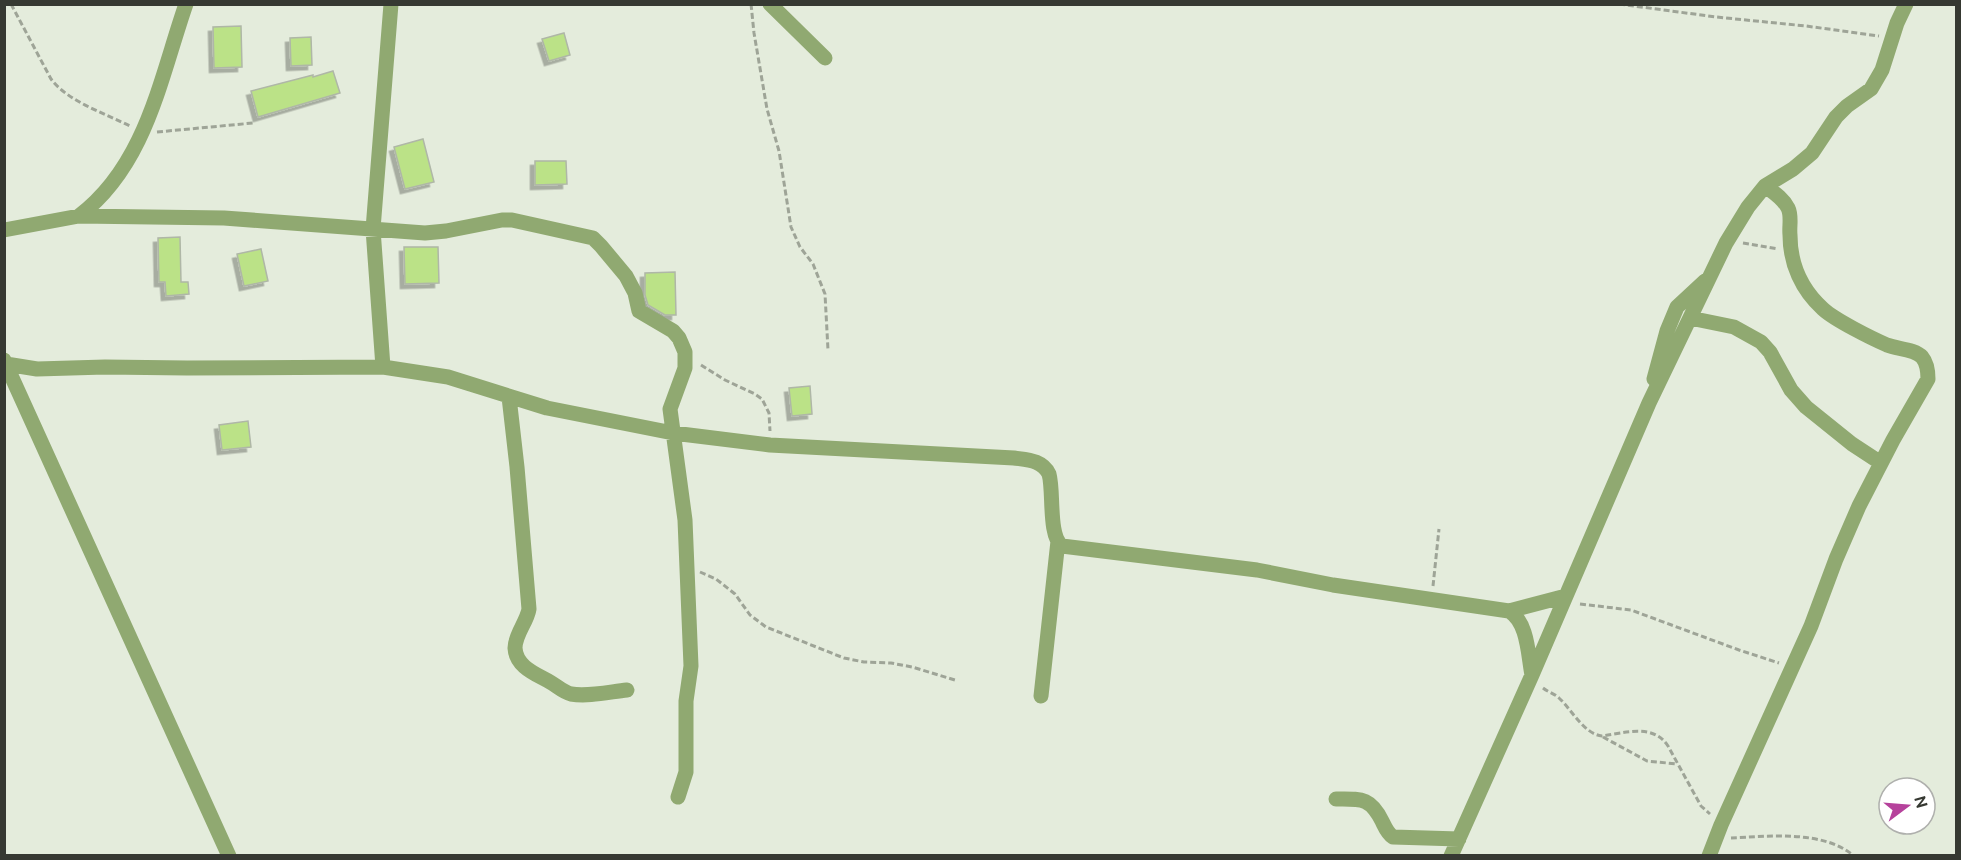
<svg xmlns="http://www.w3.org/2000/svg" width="1961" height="860" viewBox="0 0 1961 860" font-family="Ubuntu,sans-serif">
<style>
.building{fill:#bbe287;stroke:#afb7a7;stroke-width:1.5;filter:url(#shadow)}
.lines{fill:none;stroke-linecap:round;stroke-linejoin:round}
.path{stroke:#9ea497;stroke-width:3;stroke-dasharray:6 3;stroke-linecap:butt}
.street{stroke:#90a971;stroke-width:15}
</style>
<defs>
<filter id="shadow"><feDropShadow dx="-4.5" dy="4.5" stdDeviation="0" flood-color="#0004"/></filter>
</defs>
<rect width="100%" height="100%" fill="#e4ecdc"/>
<path class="building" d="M 241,26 L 242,67 L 214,68 L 213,27 Z
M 564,33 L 570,55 L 549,61 L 542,39 Z
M 311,37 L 312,65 L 291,66 L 290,38 Z
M 333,71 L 340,93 L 258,117 L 251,91 L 313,75 L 313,77 Z
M 423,139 L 434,182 L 405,189 L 394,147 Z
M 535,161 L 566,161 L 567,184 L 535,185 Z
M 180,237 L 181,282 L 188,282 L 189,294 L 166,296 L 165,282 L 159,282 L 158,238 Z
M 404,247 L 438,247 L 439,283 L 405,284 Z
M 261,249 L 268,281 L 244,286 L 237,254 Z
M 675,272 L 676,315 L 665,315 L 648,305 L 645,295 L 645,273 Z
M 810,386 L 812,414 L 792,416 L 789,388 Z
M 248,421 L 251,447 L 222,450 L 219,425 Z"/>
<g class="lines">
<path class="path" d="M 11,4 L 51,79 C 67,101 106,114 130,126
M 751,4 L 754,33 L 767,109 L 779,151 L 791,227 L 800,247 L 813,264 L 825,294 L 828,350
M 1619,4 L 1716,17 L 1806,26 L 1879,36
M 157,132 L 253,123
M 1743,243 L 1778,249
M 701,365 L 725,380 L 755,394 L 762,399 L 769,413 L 770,431
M 700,572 L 716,579 L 735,594 L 750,615 L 766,627 L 844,658 L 864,662 L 891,663 L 912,667 L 955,680
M 1433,586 L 1439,529
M 1580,604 L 1631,610 L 1739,650 L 1779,663
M 1543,688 C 1548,692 1555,694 1559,698 C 1572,710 1584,734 1602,736 C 1624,733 1653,723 1668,746 L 1701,806 L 1710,814
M 1603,737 L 1647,761 L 1677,764
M 1731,838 C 1769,836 1824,830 1854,856"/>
<path class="street" d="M 770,4 L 825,58
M 79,216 C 146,165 160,79 186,4
M 4,230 L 79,216 L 224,218 L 425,233 L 446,231 L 502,220 L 512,220 L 593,238 L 601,246 L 626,276 L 635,293 L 639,311 L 673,331 L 679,338 L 685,352 L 685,368 L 670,409 L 685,520 L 691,666 L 686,701 L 686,772 L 678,797
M 1690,318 L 1734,327 L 1761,342 L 1770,352 L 1791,390 L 1806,407 L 1852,444 L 1881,463
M 4,360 L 229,856
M 6,364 L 37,369 L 105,367 L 187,368 L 383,367 L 448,377 L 547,408 L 673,433 L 770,445 L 1014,458 C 1028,460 1042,460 1049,474 C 1054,491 1048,536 1062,546 L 1257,570 L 1333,585 L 1509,611 C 1528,622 1528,655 1532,675
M 383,367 L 373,229 L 391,4
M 1654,379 L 1667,331 L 1677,307 L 1705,281
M 509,397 L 517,467 L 529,609 C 527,622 515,634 515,648 C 516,667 536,674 550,682 C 557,686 563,692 571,694 C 588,697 609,692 627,690
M 1509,611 L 1566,596
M 1041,696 L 1058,541
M 1336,799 C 1361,799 1370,797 1382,821 C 1385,827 1387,833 1393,837 L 1459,839
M 1451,856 L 1532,675 L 1649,403 L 1726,243 L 1748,207 L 1765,186 L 1793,169 L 1812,153 L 1836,117 L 1847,106 L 1871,89 L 1882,70 L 1897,23 L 1906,4
M 1709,856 L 1721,825 L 1811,626 L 1836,559 L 1859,506 L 1893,440 L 1928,379 C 1928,371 1927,363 1922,357 C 1915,349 1897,349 1887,345 C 1871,338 1835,320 1823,309 C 1802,290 1790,264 1790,235 C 1789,226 1792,216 1788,208 C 1783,198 1773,192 1765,186"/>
</g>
<rect width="1961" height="860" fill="none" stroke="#363932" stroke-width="12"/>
<g transform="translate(1907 806) rotate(74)"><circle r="28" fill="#ffffff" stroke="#afb0ad" stroke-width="1.5"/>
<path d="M0-4.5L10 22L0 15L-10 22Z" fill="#b6429c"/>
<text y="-9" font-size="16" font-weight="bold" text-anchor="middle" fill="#363932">N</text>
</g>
</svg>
